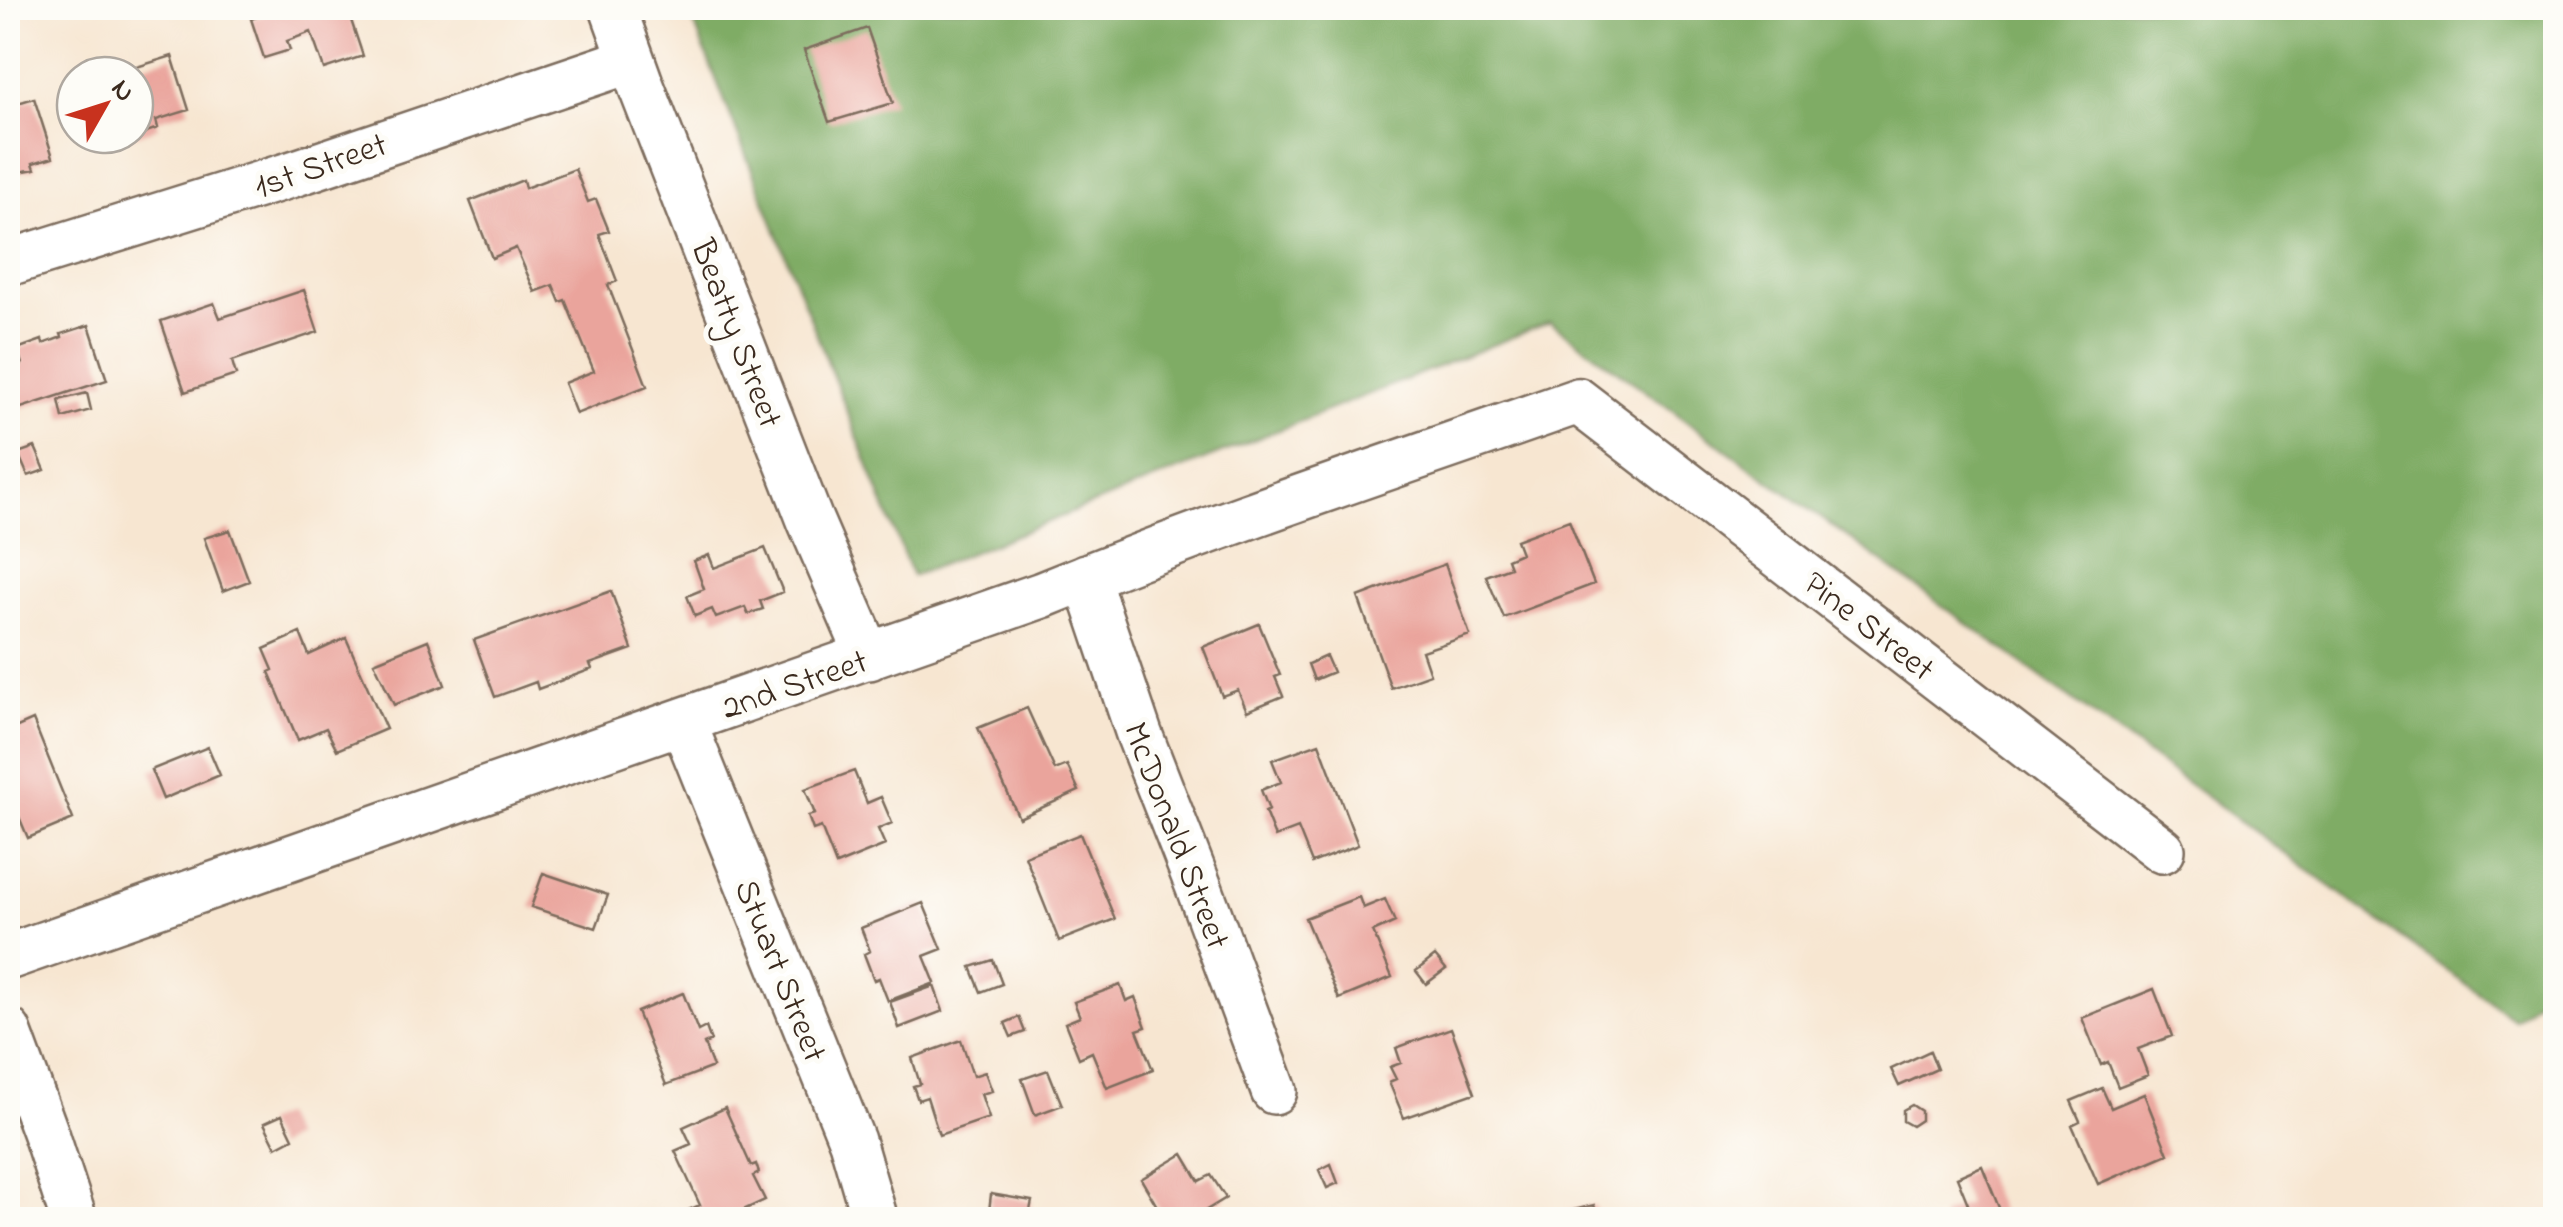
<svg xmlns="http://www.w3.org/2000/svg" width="2563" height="1227" viewBox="0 0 2563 1227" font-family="'Indie Flower',sans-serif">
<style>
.forest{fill:#7fac65;stroke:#5d6b42;stroke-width:2.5}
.building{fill:#eaa49c}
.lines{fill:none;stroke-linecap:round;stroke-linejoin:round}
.minor-casing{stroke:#7d6c5d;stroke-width:50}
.minor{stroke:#fff;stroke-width:45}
.labels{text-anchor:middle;stroke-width:10;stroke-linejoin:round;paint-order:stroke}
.street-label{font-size:35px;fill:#3b2a1e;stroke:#fdfcf7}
</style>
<rect width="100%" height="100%" fill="#fdfcf7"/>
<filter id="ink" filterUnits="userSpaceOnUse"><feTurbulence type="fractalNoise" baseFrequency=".01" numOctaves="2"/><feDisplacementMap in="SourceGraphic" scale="20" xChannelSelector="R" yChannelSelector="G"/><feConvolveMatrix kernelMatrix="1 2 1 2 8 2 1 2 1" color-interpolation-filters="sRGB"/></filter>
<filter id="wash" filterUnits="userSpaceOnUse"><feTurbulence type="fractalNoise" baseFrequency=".0048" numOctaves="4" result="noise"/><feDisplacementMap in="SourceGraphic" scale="40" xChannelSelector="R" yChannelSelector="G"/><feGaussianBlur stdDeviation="2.25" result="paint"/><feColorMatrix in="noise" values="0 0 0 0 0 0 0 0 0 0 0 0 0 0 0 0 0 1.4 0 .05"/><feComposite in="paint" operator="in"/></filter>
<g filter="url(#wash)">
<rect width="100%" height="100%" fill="#f7e6d1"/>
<path class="forest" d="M 688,8 L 2555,8 L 2555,984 L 2514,1019 L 1550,322 L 912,576 Z"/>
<g id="blocks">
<path class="building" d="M 263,8 L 347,8 L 363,56 L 324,69 L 311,32 L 287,41 L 290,50 L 264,58 L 251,19 L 265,14 Z
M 867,28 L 893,103 L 829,122 L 804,50 Z
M 172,56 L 189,110 L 156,120 L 158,128 L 135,136 L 135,75 L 114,74 Z
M 34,98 L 53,157 L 33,163 L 35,169 L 8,174 L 8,106 Z
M 99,135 L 134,135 L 135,136 L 103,146 Z
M 575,169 L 588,202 L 596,199 L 609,231 L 599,234 L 617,281 L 608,285 L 647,386 L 576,414 L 564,383 L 594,371 L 565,300 L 560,302 L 553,285 L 535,292 L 516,248 L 492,258 L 470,201 L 523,180 L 525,188 Z
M 304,290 L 318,332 L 232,361 L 236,375 L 185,392 L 161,321 L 214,303 L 220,318 Z
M 89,325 L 107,380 L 18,409 L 8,379 L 8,368 L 22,364 L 17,349 L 42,340 L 43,344 L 62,337 L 61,334 Z
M 87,393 L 91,410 L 63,418 L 59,400 Z
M 35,447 L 45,470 L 28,476 L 18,453 Z
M 1569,520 L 1594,584 L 1504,618 L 1486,576 L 1510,567 L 1507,559 L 1521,553 L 1516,540 Z
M 230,530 L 249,581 L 223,591 L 204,538 Z
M 765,548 L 783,592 L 760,601 L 763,609 L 748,614 L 745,607 L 716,618 L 712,609 L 695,616 L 687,596 L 704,589 L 694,561 L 709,555 L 714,568 Z
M 1445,564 L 1470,635 L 1422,651 L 1430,674 L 1391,688 L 1358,597 Z
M 611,591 L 632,649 L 590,664 L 592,669 L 538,689 L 536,682 L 495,697 L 474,640 Z
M 1259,624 L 1280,675 L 1275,677 L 1283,696 L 1247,711 L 1238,690 L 1222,696 L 1203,647 Z
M 300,633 L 309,655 L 346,638 L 386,729 L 337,750 L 326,728 L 298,740 L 269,672 L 273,670 L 264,649 Z
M 428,640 L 445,685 L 394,705 L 374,662 Z
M 1326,656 L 1333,672 L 1314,680 L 1308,664 Z
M 1027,708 L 1055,770 L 1067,765 L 1079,791 L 1019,818 L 978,728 Z
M 33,720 L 73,819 L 28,838 L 17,812 L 10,815 L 8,809 L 8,731 Z
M 1319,743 L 1358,845 L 1312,863 L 1298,828 L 1275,837 L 1265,812 L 1269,810 L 1261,790 L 1281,782 L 1272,760 Z
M 208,747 L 220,775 L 163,799 L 151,770 Z
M 854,771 L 867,803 L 881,797 L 892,823 L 878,829 L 885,845 L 836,865 L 821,827 L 813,830 L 808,816 L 815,814 L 805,789 Z
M 1080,834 L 1115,919 L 1059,941 L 1025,856 Z
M 543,873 L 608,895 L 596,928 L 531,907 Z
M 1359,897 L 1363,908 L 1385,899 L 1395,922 L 1373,932 L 1392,977 L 1339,999 L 1305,918 Z
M 923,903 L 942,949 L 924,956 L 935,983 L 888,1001 L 879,978 L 874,980 L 864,954 L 870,951 L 861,928 Z
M 1435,956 L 1446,969 L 1426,984 L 1416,971 Z
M 993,960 L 1002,984 L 981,992 L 971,967 Z
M 1120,985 L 1126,1001 L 1135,997 L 1146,1027 L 1137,1030 L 1153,1070 L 1107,1088 L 1092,1052 L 1079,1058 L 1065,1023 L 1080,1017 L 1074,1002 Z
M 934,986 L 943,1011 L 899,1028 L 890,1002 Z
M 2154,989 L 2172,1036 L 2138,1049 L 2148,1075 L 2118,1087 L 2108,1062 L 2101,1065 L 2082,1018 Z
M 683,993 L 698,1031 L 706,1027 L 711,1041 L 704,1044 L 713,1067 L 666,1085 L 637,1012 Z
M 1019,1017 L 1025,1032 L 1011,1037 L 1005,1023 Z
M 1451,1028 L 1475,1093 L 1404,1118 L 1389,1082 L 1396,1079 L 1390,1067 L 1401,1063 L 1396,1048 Z
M 961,1040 L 973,1076 L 985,1072 L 992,1091 L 981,1094 L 989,1118 L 939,1135 L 927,1097 L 918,1100 L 913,1086 L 920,1084 L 912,1058 Z
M 1930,1051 L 1937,1069 L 1899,1086 L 1891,1069 Z
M 1048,1070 L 1062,1105 L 1035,1115 L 1022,1079 Z
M 2102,1088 L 2111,1108 L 2144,1094 L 2168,1154 L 2098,1184 L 2072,1125 L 2080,1121 L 2071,1101 Z
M 1912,1105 L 1921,1111 L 1921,1120 L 1912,1126 L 1903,1121 L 1903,1110 Z
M 725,1108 L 751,1166 L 756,1164 L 759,1173 L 753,1176 L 765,1200 L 722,1220 L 679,1220 L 677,1215 L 700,1205 L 675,1151 L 691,1144 L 683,1127 Z
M 282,1115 L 293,1138 L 276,1147 L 264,1123 Z
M 1183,1154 L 1199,1181 L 1211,1175 L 1226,1198 L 1190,1220 L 1165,1220 L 1141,1179 Z
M 1331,1164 L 1338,1183 L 1327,1188 L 1319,1170 Z
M 1982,1166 L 2004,1220 L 1943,1220 L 1941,1215 L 1968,1204 L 1957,1177 Z
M 991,1194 L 1032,1201 L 1028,1220 L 988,1220 Z
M 1594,1205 L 1599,1220 L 1541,1220 L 1541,1218 Z"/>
</g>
</g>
<g filter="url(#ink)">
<use href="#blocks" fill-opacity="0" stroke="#7d6c5d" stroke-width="2.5"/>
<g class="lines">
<defs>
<path id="minor" d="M 613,8 L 641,86 L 810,520 L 869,657
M 8,263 L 290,175 L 631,60
M 1086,577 L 1139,734 L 1198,885 L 1274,1091
M 683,722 L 852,1141 L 875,1220
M 8,957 L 1042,595 C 1218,523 1399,464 1578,401 L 2162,850
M 8,1031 L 46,1134 L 74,1220"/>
</defs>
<use href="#minor" class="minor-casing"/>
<use href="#minor" class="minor"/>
</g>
</g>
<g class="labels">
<g class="street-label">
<text transform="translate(320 164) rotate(-19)" y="12">1st Street</text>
<text transform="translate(738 333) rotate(69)" y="12">Beatty Street</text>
<text transform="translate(1870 625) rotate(38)" y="12">Pine Street</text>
<text transform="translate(794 683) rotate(-19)" y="12">2nd Street</text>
<text transform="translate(1178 835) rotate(69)" y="12">McDonald Street</text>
<text transform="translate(782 970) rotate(68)" y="12">Stuart Street</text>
</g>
</g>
<rect width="2563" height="1227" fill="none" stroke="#fdfcf7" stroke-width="40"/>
<g transform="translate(105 105) rotate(51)"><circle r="48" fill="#fdfcf7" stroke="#afa8a0" stroke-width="2.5"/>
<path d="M0-8L18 38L0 25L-18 38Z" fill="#c8321e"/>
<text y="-15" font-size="28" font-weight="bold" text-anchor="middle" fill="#3b2a1e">N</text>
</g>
</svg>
